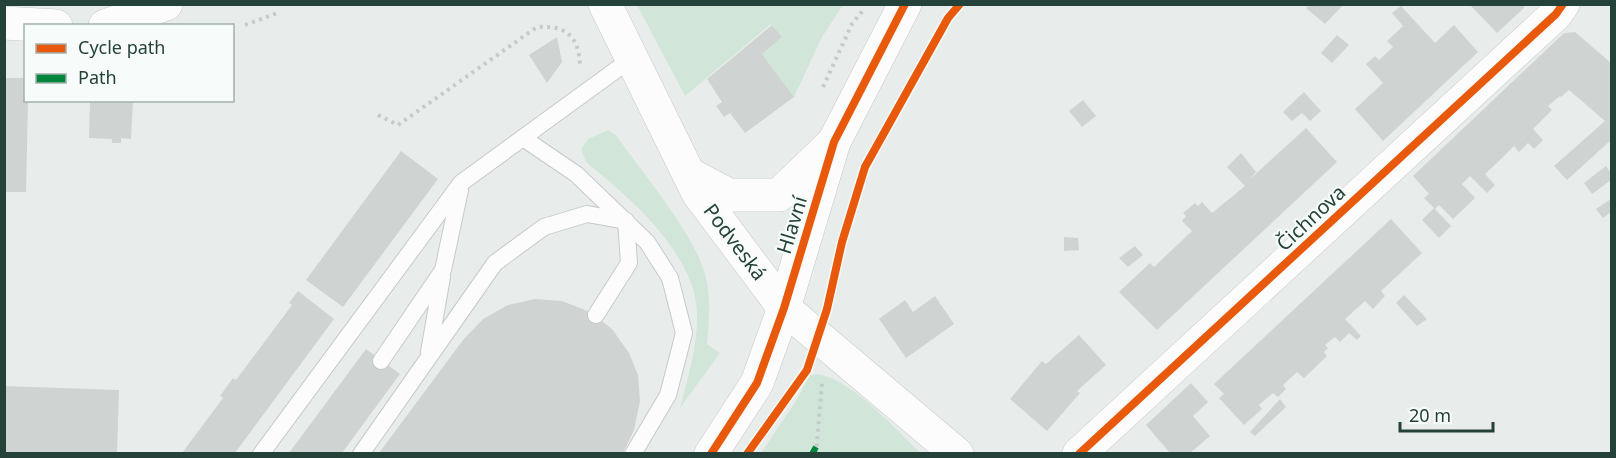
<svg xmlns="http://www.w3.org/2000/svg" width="1616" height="458" viewBox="0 0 1616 458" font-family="'Noto Sans',sans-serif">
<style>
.green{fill:#d1e6d8}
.building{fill:#cfd4d2}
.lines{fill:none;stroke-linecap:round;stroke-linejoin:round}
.service-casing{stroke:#c5cac8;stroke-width:18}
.minor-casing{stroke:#c5cac8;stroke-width:34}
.tertiary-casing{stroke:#c5cac8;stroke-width:34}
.path{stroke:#c3ccca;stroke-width:4;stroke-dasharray:3 4.5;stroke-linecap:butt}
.service{stroke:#fcfcfc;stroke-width:16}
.minor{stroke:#fcfcfc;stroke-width:33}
.tertiary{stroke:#fcfcfc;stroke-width:33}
.quiet{stroke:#00873e;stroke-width:6;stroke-dasharray:12 6;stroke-linecap:butt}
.cycleway-casing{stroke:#f7fbf9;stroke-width:11}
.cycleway{stroke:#e8590c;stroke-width:8}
.labels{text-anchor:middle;stroke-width:4.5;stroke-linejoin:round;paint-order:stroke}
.street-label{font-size:20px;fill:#24423a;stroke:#f7fbf9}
</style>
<rect width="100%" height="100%" fill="#e8edeb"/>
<path class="green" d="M 637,5 L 843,5 L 822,37 L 794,97 L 762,54 L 782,37 L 771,24 L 685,96 Z
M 608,130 L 616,135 C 642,172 691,230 704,271 C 712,295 709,319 707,344 L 720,353 L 680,408 C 688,377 698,346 697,313 C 695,253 629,197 586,162 L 581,149 L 588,139 Z
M 816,374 C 852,378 894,429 921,453 L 761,453 L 796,401 L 809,376 Z"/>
<path class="building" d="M 1310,4 L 1344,4 L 1325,24 L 1306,8 Z
M 1469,4 L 1524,4 L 1524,8 L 1497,33 Z
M 1401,6 L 1435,43 L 1454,25 L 1478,52 L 1383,141 L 1355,109 L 1383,83 L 1366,64 L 1375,56 L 1379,60 L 1393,47 L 1387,41 L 1403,26 L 1392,13 Z
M 772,25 L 782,37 L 762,54 L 794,97 L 745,133 L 730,113 L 724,117 L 716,106 L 722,102 L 707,79 Z
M 1575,32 L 1611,63 L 1611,140 L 1567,180 L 1554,166 L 1605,121 L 1569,90 L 1561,97 L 1560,96 L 1548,106 L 1552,110 L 1533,129 L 1543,140 L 1534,149 L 1528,143 L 1519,152 L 1514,146 L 1500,160 L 1485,174 L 1495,185 L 1487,193 L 1470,176 L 1462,184 L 1475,198 L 1453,219 L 1439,205 L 1435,209 L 1451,226 L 1439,238 L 1422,220 L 1434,208 L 1424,198 L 1429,194 L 1413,176 L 1564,33 Z
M 1337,35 L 1349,45 L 1332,63 L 1321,53 Z
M 557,37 L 562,62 L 547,83 L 529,55 Z
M 4,78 L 26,78 L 26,100 L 28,100 L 26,192 L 4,192 Z
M 1304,92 L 1321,111 L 1310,121 L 1302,113 L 1292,121 L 1283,112 Z
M 90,100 L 133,100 L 131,139 L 121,138 L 121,143 L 112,143 L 112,139 L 89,138 Z
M 1083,100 L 1096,116 L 1082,127 L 1069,111 Z
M 1306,128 L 1337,162 L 1157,330 L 1119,292 L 1150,263 L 1154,267 L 1192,231 L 1182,221 L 1186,216 L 1183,213 L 1195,203 L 1198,206 L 1202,202 L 1212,213 L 1245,186 L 1227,167 L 1241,153 L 1256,172 L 1249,180 Z
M 401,151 L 438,179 L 343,307 L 306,280 Z
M 1606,166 L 1611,173 L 1611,180 L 1592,194 L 1584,183 Z
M 1611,199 L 1611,212 L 1603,218 L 1596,209 Z
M 1391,219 L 1422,253 L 1381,291 L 1385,296 L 1373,309 L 1365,301 L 1345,319 L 1361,336 L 1357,340 L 1349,333 L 1340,342 L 1335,337 L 1325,345 L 1328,348 L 1324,352 L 1327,356 L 1304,378 L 1297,372 L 1283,385 L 1286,389 L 1278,397 L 1273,393 L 1259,405 L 1262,409 L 1244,425 L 1219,398 L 1224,394 L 1214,384 Z
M 1064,237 L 1078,238 L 1079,250 L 1064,251 Z
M 1135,246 L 1143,255 L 1128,267 L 1119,258 Z
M 298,291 L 334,319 L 235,453 L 182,453 L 223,398 L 220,396 L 233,378 L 236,380 L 292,305 L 289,303 Z
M 1404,295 L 1427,319 L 1417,326 L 1396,303 Z
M 935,296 L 954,324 L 906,358 L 879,319 L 905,300 L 913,312 Z
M 535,299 L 562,301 L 590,312 L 612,329 L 629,353 L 638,375 L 640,401 L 634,430 L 623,453 L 379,453 L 463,340 L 483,319 L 508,305 Z
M 1079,335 L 1106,365 L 1077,391 L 1080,393 L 1047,431 L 1010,399 L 1042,361 L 1046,364 Z
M 366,349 L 400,374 L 342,453 L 289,453 Z
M 1191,383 L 1208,402 L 1193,416 L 1210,436 L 1190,453 L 1170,453 L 1146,425 Z
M 4,386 L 119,390 L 117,453 L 4,453 Z
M 1280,399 L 1286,407 L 1255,436 L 1250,432 Z"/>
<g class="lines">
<defs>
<path id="service" d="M 523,138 L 576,174 L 647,242 L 670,278 L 684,333 L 668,395 L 633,454
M 429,352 L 442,277
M 381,361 L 443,270 L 460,190
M 261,454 L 461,183 L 631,59
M 361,454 L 495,263 L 544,227 L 587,214 L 626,221 L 629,263 L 596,315"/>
<path id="minor" d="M 605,4 L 698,193 L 784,308 L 957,454
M 4,23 L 56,26
M 105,26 L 166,4
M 689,174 L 729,195 L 779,195 L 834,142
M 1079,454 L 1556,14 L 1563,4"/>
<path id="tertiary" d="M 711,454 L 757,383 L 784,308 L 834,142 L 905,4"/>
</defs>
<use href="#service" class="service-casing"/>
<use href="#minor" class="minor-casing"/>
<use href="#tertiary" class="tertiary-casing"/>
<path class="path" d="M 245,25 L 280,12
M 823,87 L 852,24 L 864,9
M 378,115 L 398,125 L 537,27 C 567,25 579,37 580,66
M 816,454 L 822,383"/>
<use href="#service" class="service"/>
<use href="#minor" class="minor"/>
<use href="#tertiary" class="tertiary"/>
<path class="quiet" d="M 812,454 L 816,447"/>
<defs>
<path id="cycleway" d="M 711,454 L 757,383 L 784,308 L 834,142 L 905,4
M 747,454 L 807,370 L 827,309 L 842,242 L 865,167 L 948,18 L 960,4
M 1079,454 L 1556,14 L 1563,4"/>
</defs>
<use href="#cycleway" class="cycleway-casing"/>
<use href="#cycleway" class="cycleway"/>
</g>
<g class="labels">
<g class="street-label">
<text transform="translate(1311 218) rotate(-43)" y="7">Čichnova</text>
<text transform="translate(792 225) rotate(-73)" y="7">Hlavní</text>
<text transform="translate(735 242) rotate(53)" y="7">Podveská</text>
</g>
</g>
<rect width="1616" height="458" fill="none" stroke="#24423a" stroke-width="12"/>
<rect x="24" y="24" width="210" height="78" fill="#f7fbf9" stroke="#a3b1ad" stroke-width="1.5"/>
<rect x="36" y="44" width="30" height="9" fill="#e8590c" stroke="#a3b1ad" stroke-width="1.5"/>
<text x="78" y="54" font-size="18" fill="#24423a">Cycle path</text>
<rect x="36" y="74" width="30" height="9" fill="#00873e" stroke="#a3b1ad" stroke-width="1.5"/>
<text x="78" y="84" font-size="18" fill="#24423a">Path</text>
<path d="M1400 422v9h93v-9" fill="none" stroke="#24423a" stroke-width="3"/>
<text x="1409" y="422" font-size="18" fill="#24423a" stroke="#f7fbf9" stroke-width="4.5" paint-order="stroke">20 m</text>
</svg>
